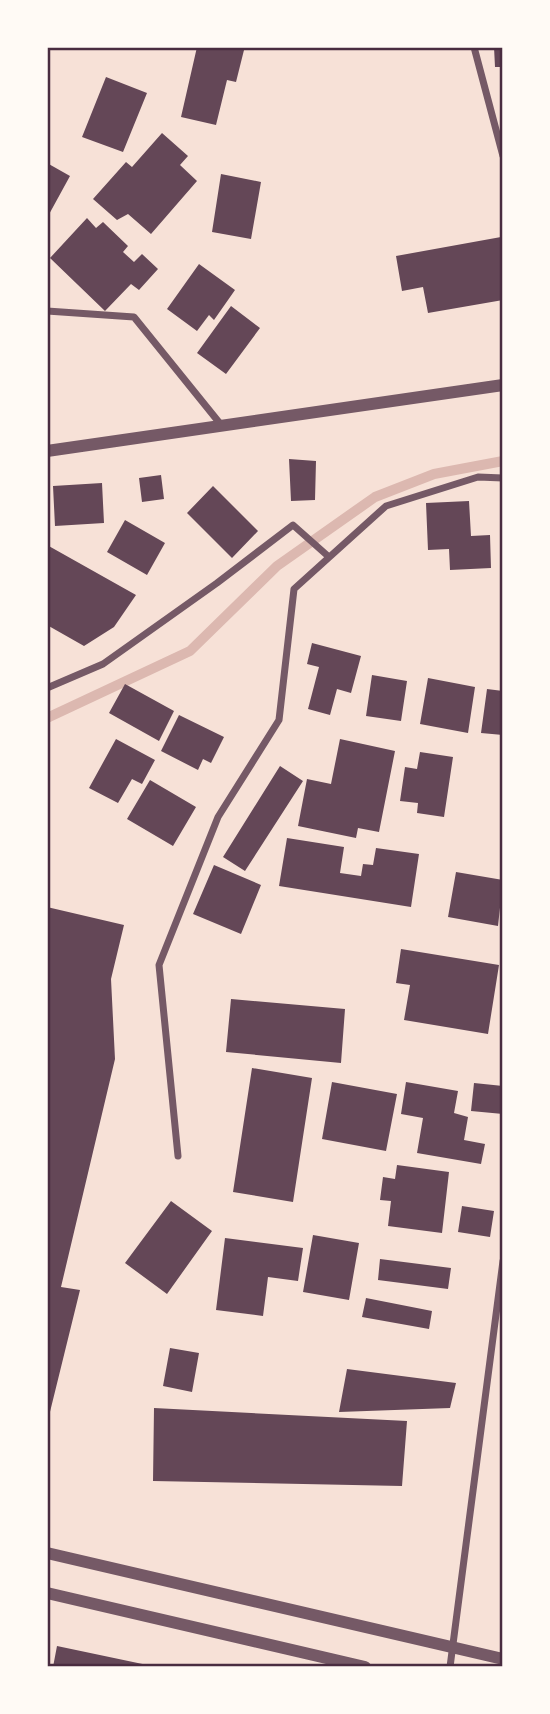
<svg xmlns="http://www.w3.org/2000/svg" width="550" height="1714" viewBox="0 0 550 1714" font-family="Manrope,sans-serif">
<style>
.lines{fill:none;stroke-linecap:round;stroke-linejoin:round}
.stream{stroke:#dcb8b0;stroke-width:10}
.building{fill:#644757}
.minor{stroke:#755966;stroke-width:7}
.tertiary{stroke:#755966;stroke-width:12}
.neatline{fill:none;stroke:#4a2c40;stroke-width:2.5}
</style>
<rect width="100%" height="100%" fill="#f7e1d7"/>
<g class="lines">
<path class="stream" d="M 47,718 L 190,651 L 277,566 L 375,497 L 434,474 L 503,461"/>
</g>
<path class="building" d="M 197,47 L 244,50 L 236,82 L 227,80 L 216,125 L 181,117 Z
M 494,47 L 503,47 L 503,67 L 495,67 Z
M 106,77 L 147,93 L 123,152 L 82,137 Z
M 162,133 L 188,156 L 180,165 L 197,181 L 151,234 L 128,214 L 117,220 L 93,199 L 126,162 L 132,167 Z
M 47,163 L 70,176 L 47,218 Z
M 221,174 L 261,182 L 251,239 L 212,232 Z
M 87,218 L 96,228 L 103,222 L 128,246 L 123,252 L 134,262 L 142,254 L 158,269 L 139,290 L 131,284 L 105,311 L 50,258 Z
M 501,237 L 503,300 L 428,313 L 423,287 L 402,291 L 396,256 Z
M 199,264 L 235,290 L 214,320 L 209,315 L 197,331 L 167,309 Z
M 231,306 L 260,328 L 226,374 L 197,353 Z
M 289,459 L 316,461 L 315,500 L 291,501 Z
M 161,475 L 164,499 L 142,502 L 139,478 Z
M 102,483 L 104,523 L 55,526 L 53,486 Z
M 213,486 L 258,531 L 232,558 L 187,513 Z
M 469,501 L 471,536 L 490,535 L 491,568 L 450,570 L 449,549 L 428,550 L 426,503 Z
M 125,520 L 165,543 L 147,575 L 107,552 Z
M 47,545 L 136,595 L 114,627 L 84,646 L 47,625 Z
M 312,643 L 361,656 L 351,693 L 337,689 L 330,715 L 308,709 L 319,667 L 307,664 Z
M 372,675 L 407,681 L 401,721 L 366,716 Z
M 428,678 L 475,687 L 468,733 L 420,724 Z
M 125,684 L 174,711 L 159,741 L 109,713 Z
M 487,689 L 503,691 L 503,735 L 481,733 Z
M 179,715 L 224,737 L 211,763 L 203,759 L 198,770 L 161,751 Z
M 116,739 L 155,760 L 142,784 L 132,779 L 118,803 L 89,788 Z
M 340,739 L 395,751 L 379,832 L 358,828 L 356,838 L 298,826 L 307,779 L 331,784 Z
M 420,752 L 453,757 L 444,817 L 417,813 L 418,803 L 400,801 L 405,767 L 417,769 Z
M 280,766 L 303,781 L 245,871 L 223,857 Z
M 150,780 L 196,807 L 173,846 L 127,819 Z
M 287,838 L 344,847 L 340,873 L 361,876 L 363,864 L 373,865 L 376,848 L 419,854 L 411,907 L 279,886 Z
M 214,865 L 261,885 L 241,934 L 193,914 Z
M 456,872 L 503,880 L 498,926 L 448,917 Z
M 47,907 L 124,925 L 111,979 L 115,1059 L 61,1287 L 80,1290 L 48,1420 Z
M 401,949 L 499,965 L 488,1034 L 404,1020 L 410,985 L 396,983 Z
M 231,999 L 345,1009 L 341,1063 L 226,1052 Z
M 252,1068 L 312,1078 L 293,1202 L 233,1192 Z
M 332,1082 L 397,1094 L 386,1151 L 322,1139 Z
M 406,1082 L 458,1091 L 454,1113 L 468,1117 L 464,1140 L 485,1144 L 481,1164 L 417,1153 L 423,1118 L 401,1114 Z
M 474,1083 L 503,1086 L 503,1114 L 471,1111 Z
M 397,1165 L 449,1172 L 442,1233 L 388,1226 L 391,1201 L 380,1200 L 383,1177 L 395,1179 Z
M 171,1201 L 212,1231 L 167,1294 L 125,1263 Z
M 462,1206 L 494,1211 L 490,1237 L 458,1232 Z
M 313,1235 L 359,1243 L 349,1300 L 303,1292 Z
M 225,1238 L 303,1248 L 298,1281 L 268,1277 L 263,1316 L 216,1310 Z
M 380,1259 L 451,1268 L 448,1289 L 378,1280 Z
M 366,1298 L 432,1311 L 429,1329 L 362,1317 Z
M 170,1348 L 199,1353 L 192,1392 L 163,1386 Z
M 347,1369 L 456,1383 L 450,1408 L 339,1412 Z
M 154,1408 L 407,1421 L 402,1486 L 153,1481 Z
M 57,1646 L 152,1666 L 152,1667 L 53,1667 Z"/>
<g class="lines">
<path class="minor" d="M 474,47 L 503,156
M 47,311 L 134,317 L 222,426
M 47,688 L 103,664 L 217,583 L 293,525 L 329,557
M 178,1156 L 159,965 L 218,817 L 279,720 L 294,589 L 386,506 L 478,477 L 503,478
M 450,1667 L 503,1261"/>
<path class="tertiary" d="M 47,451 L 503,385
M 47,1553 L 503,1659
M 47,1593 L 365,1667"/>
</g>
<rect width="550" height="1714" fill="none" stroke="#fffaf5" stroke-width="98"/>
<rect x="49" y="49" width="452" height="1616" class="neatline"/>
</svg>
